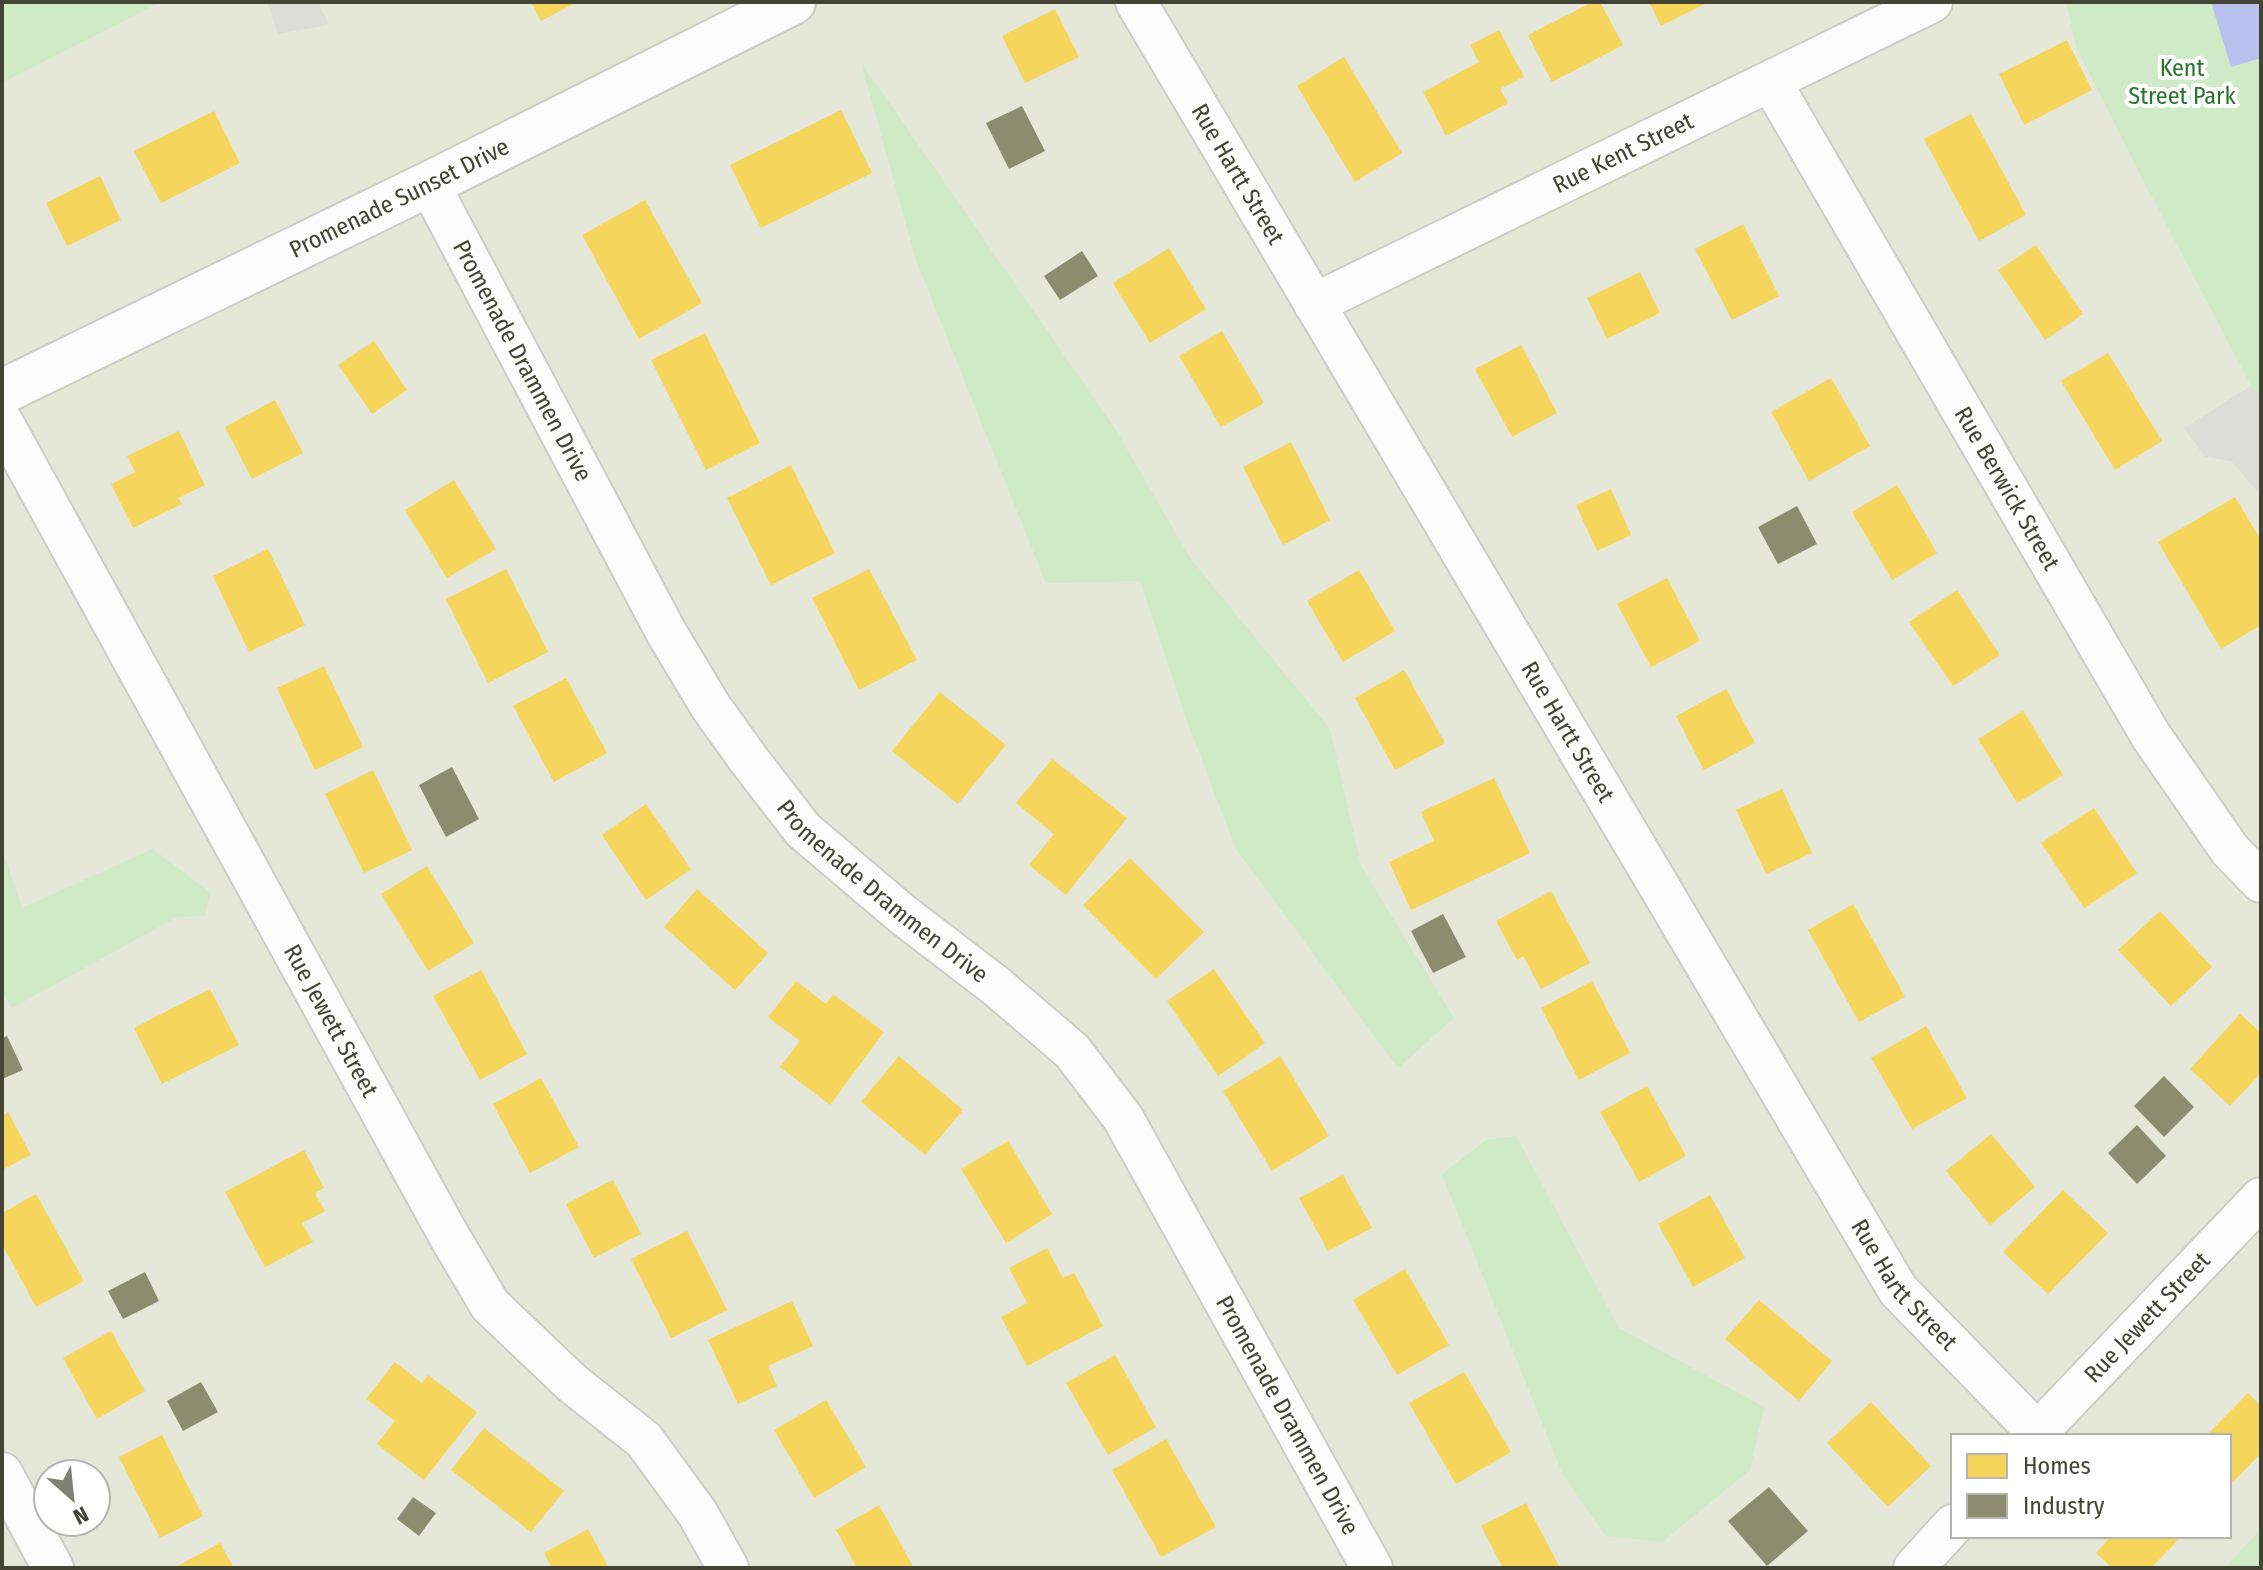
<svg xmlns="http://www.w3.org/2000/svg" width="2263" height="1570" viewBox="0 0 2263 1570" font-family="'Fira Sans Condensed',sans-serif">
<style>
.residential{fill:#e5e7d9;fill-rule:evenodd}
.green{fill:#ceeac7}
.parking{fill:#ddddd7}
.water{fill:#b7c1ee}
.homes{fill:#f6d55c}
.industry{fill:#8c8c6e}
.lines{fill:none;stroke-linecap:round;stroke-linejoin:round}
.minor-casing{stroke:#ccccc5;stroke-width:44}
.tertiary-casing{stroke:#ccccc5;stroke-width:48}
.minor{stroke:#fcfcfc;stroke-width:40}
.tertiary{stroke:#fcfcfc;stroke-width:44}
.labels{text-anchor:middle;stroke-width:8;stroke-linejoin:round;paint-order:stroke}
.park-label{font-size:24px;fill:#28752a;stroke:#fff}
.street-label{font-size:24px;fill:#444434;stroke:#fff}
</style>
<rect width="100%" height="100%" fill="#eeeee8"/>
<path class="residential" d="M 161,2 L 2066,2 L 2075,44 L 2134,163 L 2251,386 L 2261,395 L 2261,1568 L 2,1568 L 2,83 ZM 1953,1436 L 2229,1436 L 2229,1536 L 1953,1536 ZM 48,1474 L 96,1474 L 96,1522 L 48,1522 Z"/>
<path class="green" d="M 2,2 L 161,2 L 2,83 Z
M 2066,2 L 2261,2 L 2261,395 L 2251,386 L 2134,163 L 2075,44 Z
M 861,62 L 1116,430 L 1190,558 L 1330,729 L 1361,866 L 1454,1018 L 1398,1068 L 1236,849 L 1187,721 L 1140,581 L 1046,583 L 916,260 Z
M 2,849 L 22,908 L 153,849 L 211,893 L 204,916 L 177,917 L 12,1008 L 2,991 Z
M 1516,1136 L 1619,1328 L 1764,1407 L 1750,1470 L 1662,1542 L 1606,1536 L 1563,1475 L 1442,1174 L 1486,1140 Z
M 2261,1529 L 2261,1568 L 2225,1568 Z"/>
<path class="parking" d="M 267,2 L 318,2 L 329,25 L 278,34 Z
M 2251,386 L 2261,395 L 2261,495 L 2231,461 L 2205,457 L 2184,428 Z"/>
<path class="water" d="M 2211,2 L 2261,2 L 2261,58 L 2231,67 Z"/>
<path class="homes" d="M 531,2 L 577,2 L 541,21 Z
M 1593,2 L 1600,2 L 1623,45 L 1552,82 L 1528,35 Z
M 1649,2 L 1709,2 L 1661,26 Z
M 1055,9 L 1079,57 L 1025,83 L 1002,36 Z
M 1499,30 L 1524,77 L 1500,89 L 1508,103 L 1446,136 L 1423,92 L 1479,62 L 1470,45 Z
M 2067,40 L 2092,90 L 2024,125 L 1999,74 Z
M 1344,57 L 1402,153 L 1355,182 L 1297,86 Z
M 841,110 L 872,173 L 761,228 L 730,165 Z
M 214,111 L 240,163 L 161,203 L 134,151 Z
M 1971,114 L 2026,215 L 1979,241 L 1924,139 Z
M 100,176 L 121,220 L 67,246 L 46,203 Z
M 645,200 L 702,303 L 639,339 L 582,235 Z
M 1743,224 L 1779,296 L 1732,320 L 1695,249 Z
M 2036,245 L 2083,314 L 2045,340 L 1998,270 Z
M 1169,248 L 1206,309 L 1150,343 L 1113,283 Z
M 1640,272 L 1660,313 L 1607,339 L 1587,298 Z
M 1222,331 L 1264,403 L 1221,427 L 1179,356 Z
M 705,333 L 760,443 L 706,470 L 651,360 Z
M 374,341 L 407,390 L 372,414 L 338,365 Z
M 1521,345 L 1557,413 L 1512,437 L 1475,369 Z
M 2108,353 L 2162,441 L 2115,470 L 2061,381 Z
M 1831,378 L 1870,446 L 1809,481 L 1771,412 Z
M 275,400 L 303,453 L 252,479 L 225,427 Z
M 179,431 L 205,485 L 178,498 L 182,504 L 133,528 L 111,484 L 135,472 L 127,456 Z
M 1291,442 L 1330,520 L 1283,545 L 1243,467 Z
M 791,465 L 835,553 L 771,585 L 727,498 Z
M 454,480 L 496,549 L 447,578 L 405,510 Z
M 1897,485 L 1937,553 L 1892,580 L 1852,512 Z
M 1611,489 L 1631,535 L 1597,551 L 1576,505 Z
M 2235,497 L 2261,540 L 2261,625 L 2221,649 L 2158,542 Z
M 268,549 L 305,625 L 249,652 L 213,576 Z
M 506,569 L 548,652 L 488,683 L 446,599 Z
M 869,569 L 917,660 L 859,690 L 812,598 Z
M 1359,570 L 1395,631 L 1343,662 L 1307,601 Z
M 1667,578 L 1700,641 L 1651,667 L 1617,604 Z
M 1957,590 L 2000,655 L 1953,686 L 1909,622 Z
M 324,666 L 363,747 L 315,770 L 277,688 Z
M 1404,670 L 1445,743 L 1395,770 L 1355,698 Z
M 566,678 L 607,753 L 554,782 L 513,706 Z
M 1726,689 L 1755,743 L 1704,770 L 1676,716 Z
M 940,692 L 1006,745 L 958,804 L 892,751 Z
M 2023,711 L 2063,775 L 2017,803 L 1978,739 Z
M 1052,759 L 1127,818 L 1066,895 L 1029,865 L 1054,834 L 1016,803 Z
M 373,770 L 412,850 L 364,873 L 325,794 Z
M 1494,778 L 1530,853 L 1411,910 L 1389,862 L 1434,841 L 1421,812 Z
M 1782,789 L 1812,853 L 1766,874 L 1736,810 Z
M 646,804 L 691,869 L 646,900 L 602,835 Z
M 2094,808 L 2137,873 L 2084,908 L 2041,843 Z
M 1130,858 L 1204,932 L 1156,979 L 1083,905 Z
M 427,866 L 474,943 L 428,971 L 381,894 Z
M 697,889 L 768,953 L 735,990 L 664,927 Z
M 1551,891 L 1590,963 L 1541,989 L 1523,956 L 1517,960 L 1496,921 Z
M 1853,904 L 1905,997 L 1859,1022 L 1808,930 Z
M 2160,911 L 2212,967 L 2171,1006 L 2118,950 Z
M 1214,969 L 1265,1043 L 1218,1076 L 1167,1001 Z
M 481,970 L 527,1054 L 480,1080 L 433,996 Z
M 796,981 L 826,1004 L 833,994 L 884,1032 L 830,1105 L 780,1067 L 800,1041 L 768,1017 Z
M 1592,981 L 1630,1053 L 1579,1080 L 1541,1008 Z
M 210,989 L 239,1045 L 162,1084 L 134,1028 Z
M 2240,1014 L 2261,1033 L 2261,1073 L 2230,1106 L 2190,1069 Z
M 1926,1026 L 1967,1098 L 1912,1129 L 1871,1058 Z
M 899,1056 L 963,1110 L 925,1155 L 861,1102 Z
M 1280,1056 L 1329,1136 L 1272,1171 L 1223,1091 Z
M 541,1078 L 579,1147 L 530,1173 L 493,1104 Z
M 1647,1086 L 1686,1156 L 1639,1182 L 1600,1112 Z
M 8,1112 L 31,1155 L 2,1170 L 2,1116 Z
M 1991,1134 L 2035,1187 L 1990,1225 L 1946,1171 Z
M 1008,1141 L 1052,1214 L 1006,1243 L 961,1169 Z
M 304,1150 L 324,1188 L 315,1193 L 325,1211 L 302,1223 L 313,1242 L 265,1267 L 225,1192 Z
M 1343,1175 L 1372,1228 L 1328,1251 L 1299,1198 Z
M 613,1180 L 641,1234 L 594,1258 L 566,1204 Z
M 2063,1190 L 2108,1233 L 2048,1294 L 2003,1252 Z
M 36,1194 L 84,1281 L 36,1307 L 2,1244 L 2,1213 Z
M 1710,1195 L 1745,1258 L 1693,1287 L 1658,1224 Z
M 687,1231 L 727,1310 L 671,1338 L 631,1259 Z
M 1047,1248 L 1063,1278 L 1074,1273 L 1103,1326 L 1027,1366 L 1001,1317 L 1027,1303 L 1009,1268 Z
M 1405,1269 L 1449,1345 L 1397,1375 L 1353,1300 Z
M 1759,1300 L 1832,1361 L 1799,1401 L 1725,1339 Z
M 792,1301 L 813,1346 L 768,1366 L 777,1386 L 738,1404 L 708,1340 Z
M 111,1331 L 145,1391 L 97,1419 L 63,1358 Z
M 1115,1355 L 1156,1427 L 1108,1455 L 1066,1383 Z
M 395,1362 L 422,1383 L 428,1375 L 477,1412 L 424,1480 L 377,1444 L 395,1421 L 366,1399 Z
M 1464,1372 L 1511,1452 L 1456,1484 L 1409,1403 Z
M 2248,1393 L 2261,1406 L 2261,1453 L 2233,1482 L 2229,1479 L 2229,1436 L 2206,1436 Z
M 826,1400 L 866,1467 L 814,1498 L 774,1430 Z
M 1871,1402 L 1931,1466 L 1888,1507 L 1827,1443 Z
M 484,1428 L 564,1491 L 531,1532 L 451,1470 Z
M 162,1435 L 203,1516 L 160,1538 L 119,1457 Z
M 1166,1439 L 1216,1527 L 1161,1557 L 1112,1470 Z
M 1526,1503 L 1559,1566 L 1555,1568 L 1503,1568 L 1481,1526 Z
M 879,1505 L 914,1568 L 857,1568 L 836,1530 Z
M 588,1529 L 609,1568 L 552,1568 L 544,1553 Z
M 2111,1536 L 2182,1536 L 2151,1568 L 2112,1568 L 2096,1553 Z
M 220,1543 L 234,1568 L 174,1568 Z"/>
<path class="industry" d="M 1022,106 L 1045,151 L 1009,169 L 986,123 Z
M 1082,251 L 1098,276 L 1060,300 L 1044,276 Z
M 1797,506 L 1817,544 L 1778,564 L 1758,527 Z
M 452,767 L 479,819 L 446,837 L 419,785 Z
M 1443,914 L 1466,957 L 1433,973 L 1411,931 Z
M 7,1036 L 23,1070 L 2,1079 L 2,1038 Z
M 2164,1076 L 2194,1107 L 2164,1137 L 2134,1106 Z
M 2137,1125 L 2166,1156 L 2137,1184 L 2108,1153 Z
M 145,1272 L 159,1301 L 123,1319 L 108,1291 Z
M 201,1382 L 218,1412 L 183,1431 L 167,1401 Z
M 1769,1487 L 1808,1531 L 1767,1566 L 1728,1521 Z
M 413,1497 L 436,1513 L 419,1536 L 397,1519 Z"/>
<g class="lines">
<defs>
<g id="minor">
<path id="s1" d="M 1136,2 L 1898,1290 L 2037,1432"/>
<path id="s2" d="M 1771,82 L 2151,736 L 2230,850 L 2261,882"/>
<path id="s3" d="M 429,184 L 666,632 L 711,707 L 749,760 L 803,830 L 902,914 L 996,986 L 1072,1051 L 1123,1118 L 1372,1568"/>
<path id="s4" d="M 1314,304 L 1932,2"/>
<path id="s5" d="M 2,421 L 448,1234 L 490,1305 L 572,1383 L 644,1440 L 698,1514 L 728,1568"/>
<path id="s6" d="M 2034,1436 L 2261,1198"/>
<path d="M 2,1473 L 53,1568"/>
<path d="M 1914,1568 L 1953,1525"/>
</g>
<g id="tertiary">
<path id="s7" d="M 2,392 L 429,184 L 793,2"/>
</g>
</defs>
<use href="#minor" class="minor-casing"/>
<use href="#tertiary" class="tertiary-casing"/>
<use href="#minor" class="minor"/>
<use href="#tertiary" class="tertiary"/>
</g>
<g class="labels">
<g class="park-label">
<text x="2182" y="76">Kent<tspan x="2182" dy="28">Street Park</tspan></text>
</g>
<g class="street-label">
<text dy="8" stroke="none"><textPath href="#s4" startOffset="344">Rue Kent Street</textPath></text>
<text dy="8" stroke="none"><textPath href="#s1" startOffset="200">Rue Hartt Street</textPath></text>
<text dy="8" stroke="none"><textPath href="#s7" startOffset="442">Promenade Sunset Drive</textPath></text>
<text dy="8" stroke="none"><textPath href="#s3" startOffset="200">Promenade Drammen Drive</textPath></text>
<text dy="8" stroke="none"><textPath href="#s2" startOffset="470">Rue Berwick Street</textPath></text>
<text dy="8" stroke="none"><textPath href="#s1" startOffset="848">Rue Hartt Street</textPath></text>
<text dy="8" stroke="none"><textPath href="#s3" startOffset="848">Promenade Drammen Drive</textPath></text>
<text dy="8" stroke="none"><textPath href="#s5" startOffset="684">Rue Jewett Street</textPath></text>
<text dy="8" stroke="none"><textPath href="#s1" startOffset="1496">Rue Hartt Street</textPath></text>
<text dy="8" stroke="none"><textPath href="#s6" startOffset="164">Rue Jewett Street</textPath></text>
<text dy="8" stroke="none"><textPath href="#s3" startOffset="1520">Promenade Drammen Drive</textPath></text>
</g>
</g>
<rect width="2263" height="1570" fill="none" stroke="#444434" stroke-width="8"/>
<rect x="1951" y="1434" width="280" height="104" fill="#ffffff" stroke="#b4b4ae" stroke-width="2"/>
<rect x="1967" y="1454" width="40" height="24" fill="#f6d55c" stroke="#b4b4ae" stroke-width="2"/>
<text x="2023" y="1474" font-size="24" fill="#444434">Homes</text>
<rect x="1967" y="1494" width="40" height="24" fill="#8c8c6e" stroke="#b4b4ae" stroke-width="2"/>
<text x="2023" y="1514" font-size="24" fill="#444434">Industry</text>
<g transform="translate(72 1498) rotate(153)"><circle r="38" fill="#ffffff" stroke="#b4b4ae" stroke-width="2"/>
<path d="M0-6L14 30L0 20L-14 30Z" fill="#808073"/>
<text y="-12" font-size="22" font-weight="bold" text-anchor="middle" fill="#444434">N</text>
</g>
</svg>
